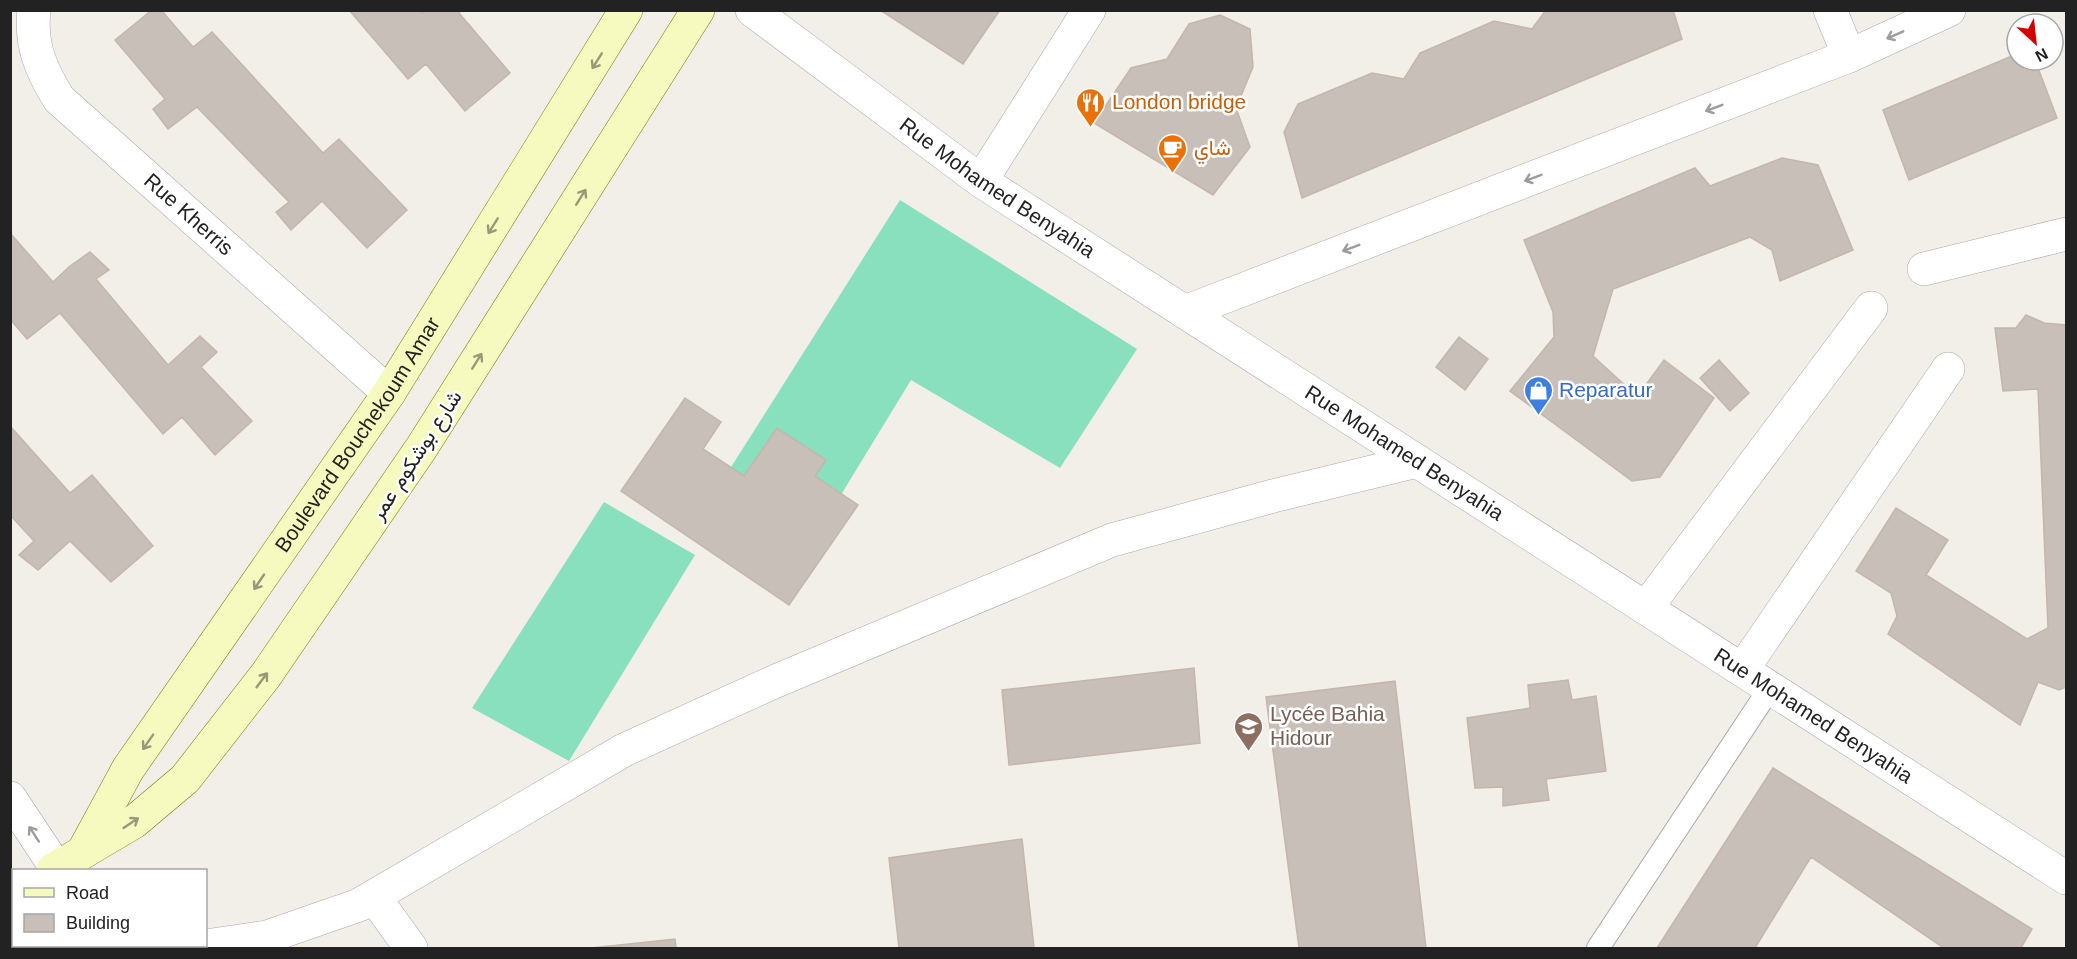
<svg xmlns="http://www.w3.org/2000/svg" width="2077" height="959" viewBox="0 0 2077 959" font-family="Arial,Vazirmatn,sans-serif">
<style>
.pitch{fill:#88e0be}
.building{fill:#c7bfb8;stroke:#c4b6ab;stroke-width:1.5}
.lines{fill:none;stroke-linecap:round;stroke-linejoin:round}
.lane-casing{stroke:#a9a9a9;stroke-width:24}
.street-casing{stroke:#a9a9a9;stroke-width:34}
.secondary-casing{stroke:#707d05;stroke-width:34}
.lane{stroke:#fff;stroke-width:22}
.street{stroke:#fff;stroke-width:33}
.secondary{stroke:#f7fabf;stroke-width:33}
.oneway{stroke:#9c9c9c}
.oneway2{stroke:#979978}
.labels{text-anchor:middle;stroke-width:5;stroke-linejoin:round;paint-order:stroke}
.food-label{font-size:21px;fill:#c56008;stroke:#fff;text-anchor:start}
.street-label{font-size:21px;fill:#222;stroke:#fff}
.shop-label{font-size:21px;fill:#366cbe;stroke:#fff;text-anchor:start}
.education-label{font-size:21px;fill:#785e54;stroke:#fff;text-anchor:start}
</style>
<rect width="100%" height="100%" fill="#f2efe9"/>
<path class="pitch" d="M 900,200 L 1137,349 L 1060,468 L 911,380 L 786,585 L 690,532 Z
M 604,502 L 695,555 L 569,761 L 472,708 Z"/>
<path class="building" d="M 152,10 L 161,10 L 193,47 L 212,32 L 323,153 L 339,139 L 407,210 L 367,248 L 322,201 L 291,230 L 276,212 L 289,202 L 197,107 L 168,129 L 153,109 L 165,99 L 115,40 Z
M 349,10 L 420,10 L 422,13 L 425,10 L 462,10 L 459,13 L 510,73 L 465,111 L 426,64 L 408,79 Z
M 880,10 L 1000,10 L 963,64 Z
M 1546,10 L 1673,10 L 1682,39 L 1302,198 L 1284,132 L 1298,104 L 1372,73 L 1404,79 L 1420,53 L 1494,21 L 1532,29 Z
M 1220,15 L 1250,29 L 1253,67 L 1236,108 L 1250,147 L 1213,195 L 1094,123 L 1131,68 L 1167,59 L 1189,24 Z
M 2017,54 L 2017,60 L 2035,60 L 2057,118 L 1909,180 L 1883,110 Z
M 1782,158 L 1818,165 L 1853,250 L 1780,281 L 1772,250 L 1750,237 L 1613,289 L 1593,356 L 1628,388 L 1645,386 L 1664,360 L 1714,398 L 1660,477 L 1632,481 L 1510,391 L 1554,337 L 1553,312 L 1524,240 L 1695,168 L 1710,186 Z
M 10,233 L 53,282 L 70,266 L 90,252 L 109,270 L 96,279 L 168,365 L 200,336 L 217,352 L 201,367 L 252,421 L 215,455 L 182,417 L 163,434 L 60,313 L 27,339 L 10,319 Z
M 2026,315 L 2044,323 L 2066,325 L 2066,687 L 2059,690 L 2038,682 L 2020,725 L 1888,634 L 1897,616 L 1891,593 L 1856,571 L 1896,508 L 1948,540 L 1926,575 L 2027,639 L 2048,628 L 2038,389 L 2003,391 L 1995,328 L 2016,328 Z
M 1459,337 L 1488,359 L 1465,390 L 1436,367 Z
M 1719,360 L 1749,393 L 1730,411 L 1700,378 Z
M 685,398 L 721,422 L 703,449 L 744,476 L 777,428 L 826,460 L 815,476 L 858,505 L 789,605 L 621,491 Z
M 10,426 L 70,493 L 92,475 L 153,546 L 111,582 L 70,541 L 38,570 L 19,555 L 34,541 L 10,515 Z
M 1194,668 L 1200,743 L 1009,765 L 1002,690 Z
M 1568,680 L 1572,700 L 1596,696 L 1606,771 L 1546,779 L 1549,800 L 1503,806 L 1503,787 L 1475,788 L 1467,718 L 1530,708 L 1528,685 Z
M 1395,681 L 1426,948 L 1299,948 L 1266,697 Z
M 1773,768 L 2032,929 L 2021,948 L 1942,948 L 1942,947 L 1811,857 L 1755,948 L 1657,948 Z
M 1022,839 L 1034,948 L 899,948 L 889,858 Z
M 675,939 L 676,948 L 591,948 Z"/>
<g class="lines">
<defs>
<path id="lane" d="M 1598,948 L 1770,688"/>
<g id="street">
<path id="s1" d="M 34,10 C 30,45 41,70 59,99 L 389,393"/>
<path id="s2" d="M 752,10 L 981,181 L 2066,878"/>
<path d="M 1830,10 L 1849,56"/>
<path d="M 981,181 L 1089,10"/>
<path d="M 1924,269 L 2066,234"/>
<path d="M 1185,312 L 1849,56 L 1949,10"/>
<path d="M 1646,608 L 1871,308"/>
<path d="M 1742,670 L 1948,369"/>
<path d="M 10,798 L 57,869"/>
<path d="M 374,897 L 411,948"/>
<path d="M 192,948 L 267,937 L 359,905 L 624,750 L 776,681 L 1112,540 L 1273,496 L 1417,461"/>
</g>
<g id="secondary">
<path id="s3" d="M 83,852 L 128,769 L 389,393 L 626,10"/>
<path d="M 53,870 L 134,822 L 185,779 L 266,675 L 422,447 L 698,10"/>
<path d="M 10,897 L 14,895"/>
</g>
</defs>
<use href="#lane" class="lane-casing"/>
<use href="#street" class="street-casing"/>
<use href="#secondary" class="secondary-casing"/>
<use href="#lane" class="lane"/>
<use href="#street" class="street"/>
<use href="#secondary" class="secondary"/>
</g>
<defs><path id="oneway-shaft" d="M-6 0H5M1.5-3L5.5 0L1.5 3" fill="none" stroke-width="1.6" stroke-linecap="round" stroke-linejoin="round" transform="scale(1.5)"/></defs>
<g class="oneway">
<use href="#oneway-shaft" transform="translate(1895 35) rotate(156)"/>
<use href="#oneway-shaft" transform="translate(1714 108) rotate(159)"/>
<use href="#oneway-shaft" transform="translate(1533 178) rotate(159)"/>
<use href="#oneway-shaft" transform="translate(1351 248) rotate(159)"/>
<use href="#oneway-shaft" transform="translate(34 834) rotate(-123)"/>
</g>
<g class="oneway2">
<use href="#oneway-shaft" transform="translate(597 61) rotate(122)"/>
<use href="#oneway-shaft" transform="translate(581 197) rotate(-58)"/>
<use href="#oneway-shaft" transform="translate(493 226) rotate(122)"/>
<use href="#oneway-shaft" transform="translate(477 361) rotate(-58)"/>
<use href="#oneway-shaft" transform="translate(259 582) rotate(124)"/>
<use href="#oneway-shaft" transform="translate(262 680) rotate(-53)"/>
<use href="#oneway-shaft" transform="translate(148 742) rotate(125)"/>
<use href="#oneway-shaft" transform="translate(131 823) rotate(-34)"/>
</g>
<defs>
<symbol id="restaurant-pin" viewBox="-11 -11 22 30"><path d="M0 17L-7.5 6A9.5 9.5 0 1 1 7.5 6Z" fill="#e8710a" stroke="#fff"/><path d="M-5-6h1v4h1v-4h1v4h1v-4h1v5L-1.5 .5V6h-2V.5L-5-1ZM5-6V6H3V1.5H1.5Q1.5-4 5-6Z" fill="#fff"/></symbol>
<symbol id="cafe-pin" viewBox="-11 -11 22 30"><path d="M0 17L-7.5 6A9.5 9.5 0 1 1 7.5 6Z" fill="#e8710a" stroke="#fff"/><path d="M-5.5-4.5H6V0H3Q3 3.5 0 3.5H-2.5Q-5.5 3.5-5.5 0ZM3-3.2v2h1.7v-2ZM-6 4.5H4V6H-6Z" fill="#fff"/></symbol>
<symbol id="shop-pin" viewBox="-11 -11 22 30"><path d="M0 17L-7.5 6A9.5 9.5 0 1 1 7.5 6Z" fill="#3f7fe0" stroke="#fff"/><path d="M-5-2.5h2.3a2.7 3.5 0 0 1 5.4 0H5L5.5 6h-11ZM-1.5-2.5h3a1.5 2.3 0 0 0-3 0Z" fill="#fff"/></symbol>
<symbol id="school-pin" viewBox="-11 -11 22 30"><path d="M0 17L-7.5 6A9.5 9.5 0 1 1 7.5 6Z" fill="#8d6e63" stroke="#fff"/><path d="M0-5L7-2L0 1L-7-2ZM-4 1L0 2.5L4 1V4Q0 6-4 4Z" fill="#fff"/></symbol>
</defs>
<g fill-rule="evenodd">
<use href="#restaurant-pin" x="1074" y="86" width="33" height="45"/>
<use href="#cafe-pin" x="1156" y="132" width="33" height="45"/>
<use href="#shop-pin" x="1522" y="374" width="33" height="45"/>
<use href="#school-pin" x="1232" y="710" width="33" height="45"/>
</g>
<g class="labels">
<g class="food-label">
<text x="1112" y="109">London bridge</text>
<text x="1194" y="155">شاي</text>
</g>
<g class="street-label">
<text dy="7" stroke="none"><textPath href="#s2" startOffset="303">Rue Mohamed Benyahia</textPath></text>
<text dy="7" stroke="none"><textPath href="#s1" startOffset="268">Rue Kherris</textPath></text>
<text dy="7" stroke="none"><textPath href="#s3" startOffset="500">Boulevard Bouchekoum Amar</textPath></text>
<text dy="7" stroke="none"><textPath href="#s2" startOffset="789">Rue Mohamed Benyahia</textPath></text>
<text transform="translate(416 455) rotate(-57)" y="7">شارع بوشكوم عمر</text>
<text dy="7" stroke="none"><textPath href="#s2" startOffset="1275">Rue Mohamed Benyahia</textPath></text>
</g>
<g class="shop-label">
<text x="1559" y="397">Reparatur</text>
</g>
<g class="education-label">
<text x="1270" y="721">Lycée Bahia<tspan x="1270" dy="24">Hidour</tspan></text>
</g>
</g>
<rect width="2077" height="959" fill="none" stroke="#222222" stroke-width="24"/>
<rect x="12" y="869" width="195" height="78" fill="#ffffff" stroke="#a7a7a7" stroke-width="1.5"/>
<rect x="24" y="888" width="30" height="9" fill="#f7fabf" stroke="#a7a7a7" stroke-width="1.5"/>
<text x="66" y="899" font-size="18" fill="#222222">Road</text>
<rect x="24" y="914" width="30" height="18" fill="#c7bfb8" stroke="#a7a7a7" stroke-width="1.5"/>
<text x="66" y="929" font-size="18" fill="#222222">Building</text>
<g transform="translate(2035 42) rotate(153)"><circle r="28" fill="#ffffff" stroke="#a7a7a7" stroke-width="1.5"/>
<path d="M0-4.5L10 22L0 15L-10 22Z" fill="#d40000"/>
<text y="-9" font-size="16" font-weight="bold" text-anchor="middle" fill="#222222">N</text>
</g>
</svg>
